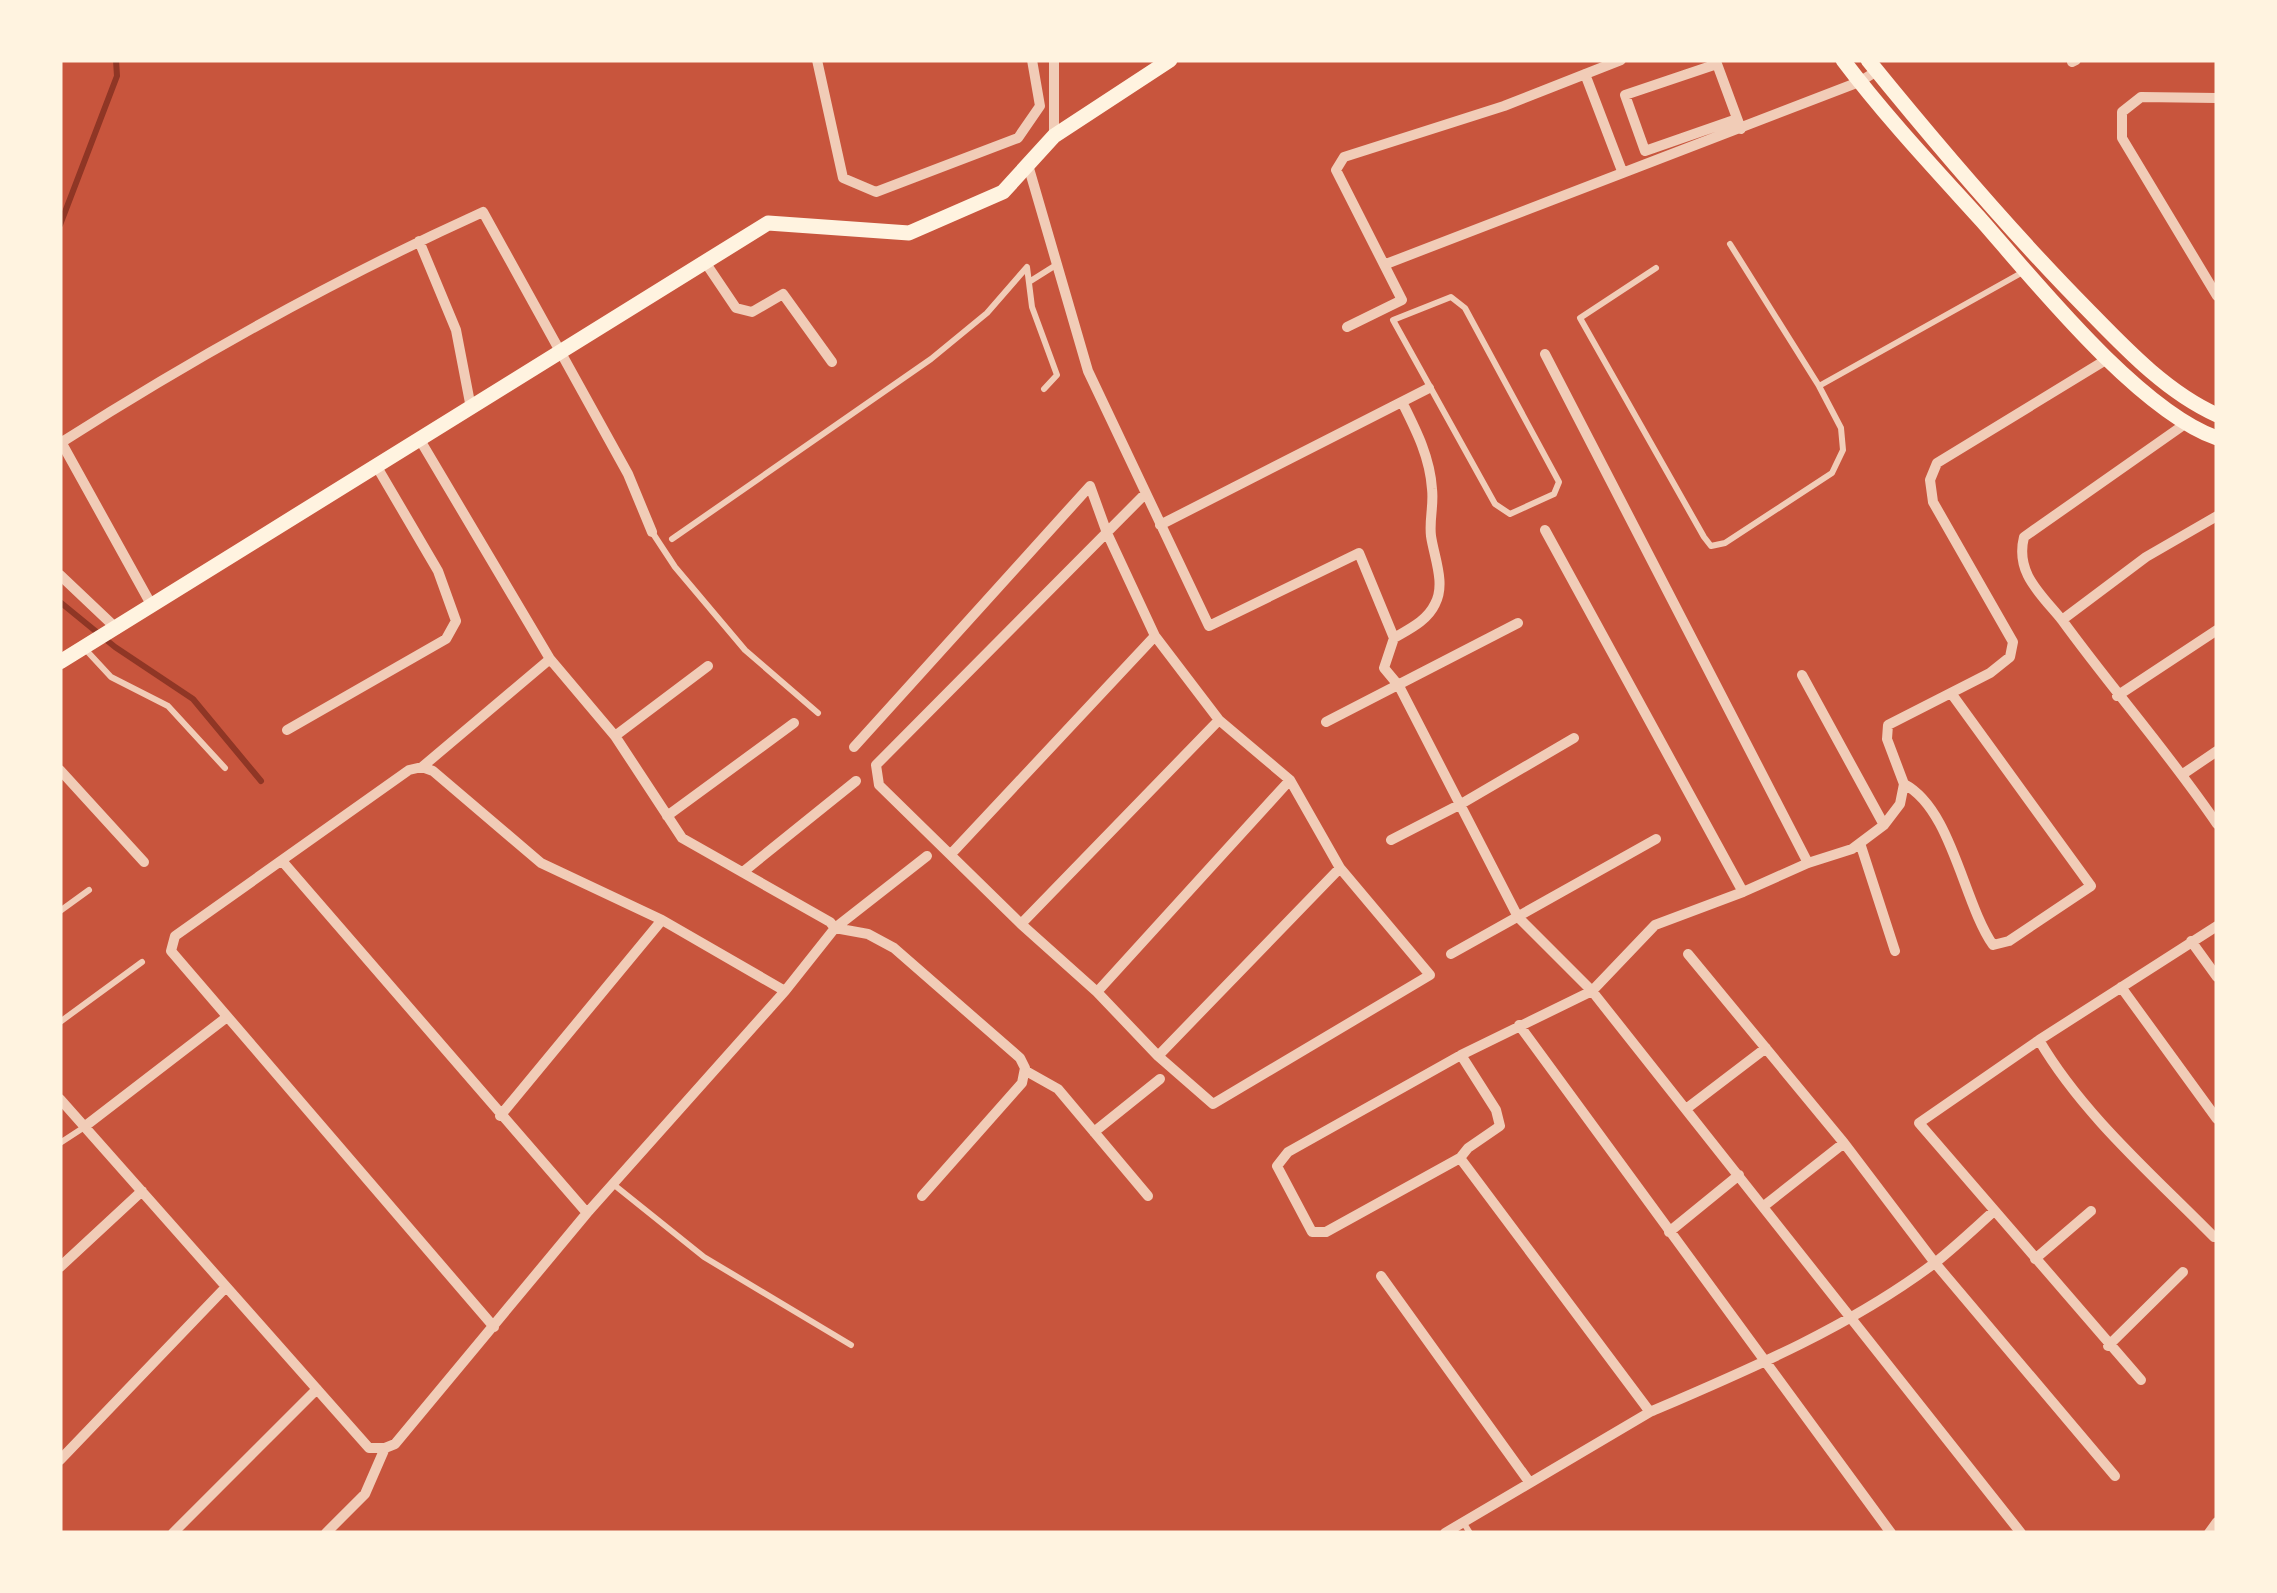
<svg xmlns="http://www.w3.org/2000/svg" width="2277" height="1593" viewBox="0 0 2277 1593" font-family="'Libre Baskerville',serif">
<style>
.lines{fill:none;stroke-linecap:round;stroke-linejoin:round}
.stream{stroke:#8f3625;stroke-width:6}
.service{stroke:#f1ccb7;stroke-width:6}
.minor{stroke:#f1ccb7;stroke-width:10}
.secondary{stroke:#fff3e0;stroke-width:15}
</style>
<rect width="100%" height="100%" fill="#c8553d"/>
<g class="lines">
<path class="stream" d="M 60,225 L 117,76 L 116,60
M 60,602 L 115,647 L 193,699 L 261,781"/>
<path class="service" d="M 1656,268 L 1580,318 L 1704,537 L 1711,546 L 1725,543 L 1832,473 L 1843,450 L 1841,428 L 1819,386 L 1730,244
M 1029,282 L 1056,265
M 1451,297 L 1465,308 L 1559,482 L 1554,494 L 1510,514 L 1495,504 L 1393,320 Z
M 1819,386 L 2023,272
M 652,532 L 675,567 L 745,650 L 818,713
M 672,539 L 931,359 L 987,313 L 1027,267 L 1032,307 L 1057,375 L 1044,389
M 86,650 L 111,677 L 168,706 L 225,768
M 60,911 L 89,890
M 60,1022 L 142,962
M 60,1143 L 83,1128
M 613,1184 L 704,1257 L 851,1345
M 1463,1522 L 1470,1533"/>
<path class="minor" d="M 817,60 L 843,178 L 876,192 L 1018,138 L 1040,106 L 1032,60
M 1054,60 L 1054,136
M 2072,62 L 2076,60
M 1585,74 L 1622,171
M 2217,98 L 2141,97 L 2122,112 L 2122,138 L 2217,296
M 1737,119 L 1645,151 L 1625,95 L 1717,64 L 1741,129
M 1028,165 L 1088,371 L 1209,626 L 1359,553 L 1394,638 L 1384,668 L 1399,686 L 1518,917 L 1592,991 L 2021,1533
M 419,241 L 456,330 L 471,408
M 705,262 L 736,308 L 752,312 L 783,294 L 832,362
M 1386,264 C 1543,202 1702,144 1859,82 L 1877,71
M 1347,327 L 1402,300 L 1336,170 L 1344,157 L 1504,106 L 1621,60
M 1545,354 L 1808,863
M 60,440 L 152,606
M 62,442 C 197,356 337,278 483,212 L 628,474 L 652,532
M 2217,516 L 2146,557 L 2062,620 C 2112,689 2169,753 2217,824
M 1160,525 L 1429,388
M 1545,530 L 1743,892
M 60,575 L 117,629
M 2062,620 C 2040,593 2015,573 2024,537 L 2185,424
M 1394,638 C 1409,629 1427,621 1435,604 C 1446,584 1434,557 1431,536 C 1429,520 1434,505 1432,489 C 1430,457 1416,430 1402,402
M 1802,675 L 1884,825
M 2117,696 L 2217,630
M 1326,722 L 1518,623
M 287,730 L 446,639 L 456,621 L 438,571 L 377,467
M 615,736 L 708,666
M 854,747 L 1090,486 L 1107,533 L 1155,636 L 1219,720 L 1290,780 L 1340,868 L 1430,975 L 1213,1104 L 1158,1056 L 1097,992 L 1021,924 L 879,785 L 876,765 L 1145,494
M 422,767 L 550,659
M 60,770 L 144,862
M 2183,774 L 2217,751
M 1904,784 C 1952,809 1963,902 1993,945 L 2009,941 L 2091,886 L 1951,693
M 667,816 L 794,723
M 1391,840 L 1461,804 L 1574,738
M 1860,843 L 1895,951
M 951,854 L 1155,636
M 283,862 L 587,1213
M 743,872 L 856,781
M 1021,924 L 1219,720
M 835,928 L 868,934 L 894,948 L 1020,1058 L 1025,1068 L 1022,1083 L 922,1196
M 835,928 L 927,856
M 2191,941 L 2217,977
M 1451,954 L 1656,839
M 1688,954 L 1844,1143 L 1935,1263 L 2115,1476
M 2121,987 L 2217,1119
M 1097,992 L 1290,780
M 1519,1025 L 1891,1533
M 2039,1040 C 2083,1115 2153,1175 2214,1237 L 2217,1236
M 1461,1055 L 1496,1110 L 1500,1126 L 1468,1148 L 1460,1158 L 1650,1412 C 1748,1370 1850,1327 1936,1262 C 1956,1246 1975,1228 1994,1211
M 1158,1056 L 1340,868
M 1026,1071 L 1058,1089 L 1148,1196
M 60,1099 L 369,1448 L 385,1448 L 395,1444 L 587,1213 L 785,991 L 835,928 L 830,922 L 682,838 L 615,736 L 550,659 L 420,440
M 1686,1109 L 1766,1048
M 500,1116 L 662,920
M 84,1127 L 227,1017
M 1094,1132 L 1160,1079
M 1460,1158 L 1326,1232 L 1312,1232 L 1277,1166 L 1288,1152 L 1461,1055 L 1592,991 L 1655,925 L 1743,892 L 1808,863 L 1852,849 L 1884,825 L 1900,804 L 1904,784 L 1887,739 L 1888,725 L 1990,673 L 2010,657 L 2013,642 L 1933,502 L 1930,480 L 1937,463 L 2109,358
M 1764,1206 L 1844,1143
M 1669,1232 L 1739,1175
M 2035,1259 L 2091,1211
M 60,1267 L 142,1191
M 1381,1276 L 1530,1483
M 494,1327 L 171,951 L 175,936 L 409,770 L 422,767 L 433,771 L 541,863 L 662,920 L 785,991
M 2108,1346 L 2183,1272
M 2141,1380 L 1919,1123 L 2039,1040 L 2217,926
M 60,1460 L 226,1287
M 173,1533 L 317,1389
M 326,1533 L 365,1494 L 385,1448
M 1445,1533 L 1650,1412
M 2209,1533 L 2217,1522"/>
<path class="secondary" d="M 1843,60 C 1886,117 1935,169 1983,222 C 2038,285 2140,411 2217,438
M 1868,60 C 1937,145 2009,230 2086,308 C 2125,348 2166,392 2217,415
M 60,662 L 768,223 L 909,233 L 1003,192 L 1054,136 L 1170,60"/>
</g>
<rect width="2277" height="1593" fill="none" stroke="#fff3e0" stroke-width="125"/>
</svg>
